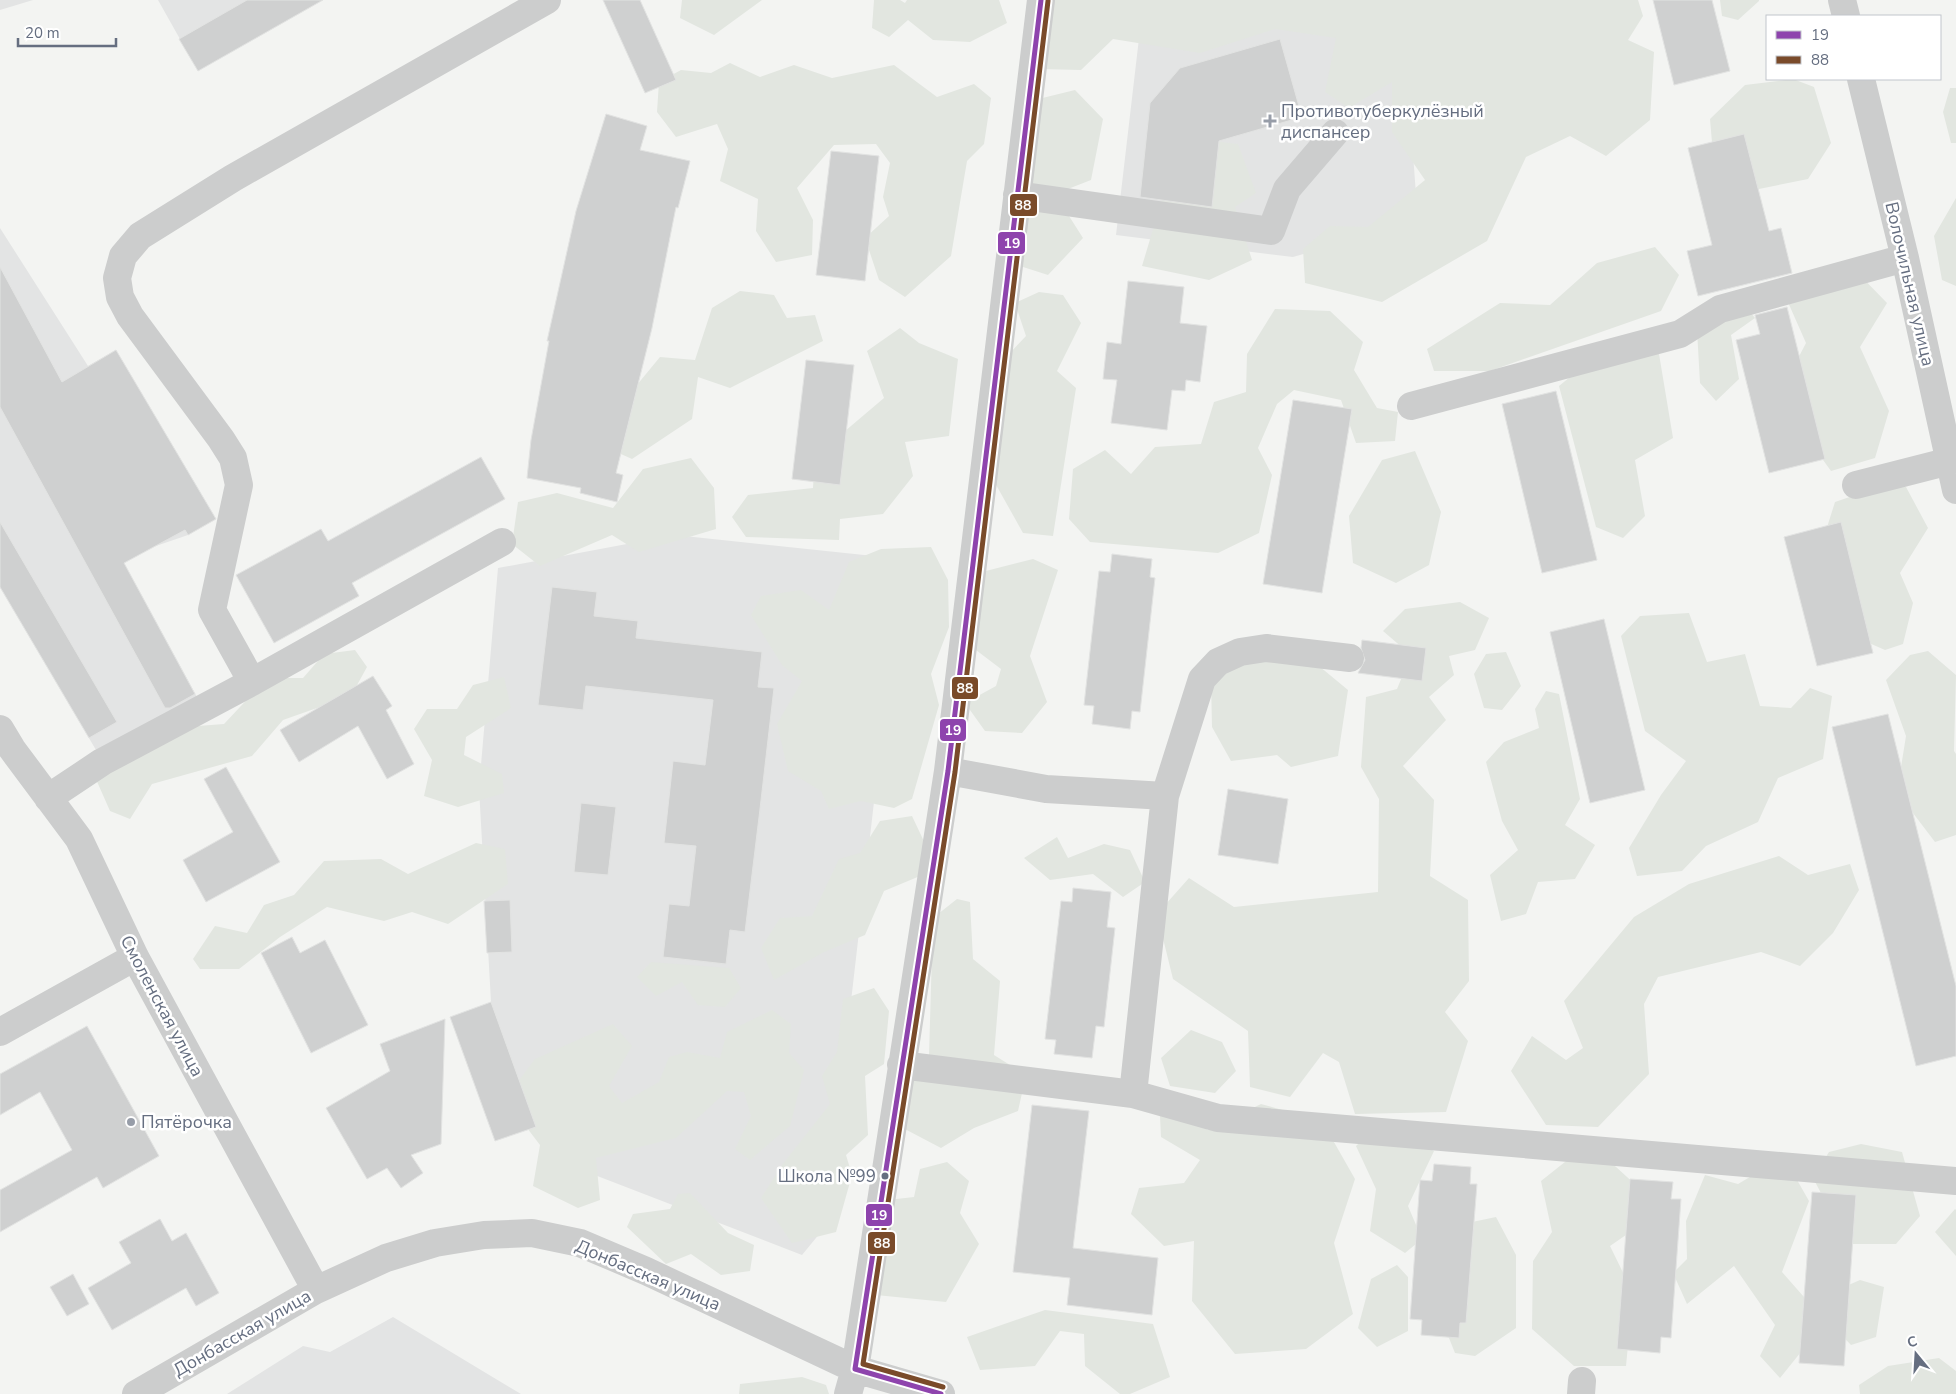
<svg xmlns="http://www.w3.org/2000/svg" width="1956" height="1394" viewBox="0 0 1956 1394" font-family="'Nunito Sans',sans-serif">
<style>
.built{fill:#e3e4e4}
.green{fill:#e2e6e0}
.building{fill:#cfd0d0;stroke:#e2e3e2}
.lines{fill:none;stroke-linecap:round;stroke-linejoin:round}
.minor{stroke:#cccdcd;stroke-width:28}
.bus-1-casing{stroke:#fff;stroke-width:9}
.bus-2-casing{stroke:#fff;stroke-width:9}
.bus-1{stroke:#8e44ad;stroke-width:5}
.bus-2{stroke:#7a4b2a;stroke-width:5}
.poi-dot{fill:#979da8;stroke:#fff;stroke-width:2}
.bus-dot{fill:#656e80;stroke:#fff;stroke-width:2}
.labels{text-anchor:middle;stroke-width:5;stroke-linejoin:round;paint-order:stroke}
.bus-label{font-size:17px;fill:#656e80;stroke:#fff;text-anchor:end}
.poi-label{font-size:18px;fill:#656e80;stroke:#fff;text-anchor:start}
.street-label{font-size:18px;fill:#656e80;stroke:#fff}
.line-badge{stroke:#fff;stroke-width:2}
.badge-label{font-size:14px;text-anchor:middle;font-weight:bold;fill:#fff}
</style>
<rect width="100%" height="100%" fill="#f3f4f2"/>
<path class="built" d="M 0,0 L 33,0 L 0,10 Z
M 158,0 L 323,0 L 198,71 Z
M 1143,4 L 1403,21 L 1418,221 L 1293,257 L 1116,235 Z
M 0,228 L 88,366 L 116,350 L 216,519 L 188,535 L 153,547 L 124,563 L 197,697 L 96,750 L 0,587 Z
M 675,535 L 902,559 L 825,1227 L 802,1255 L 561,1162 L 536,1127 L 491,1002 L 479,788 L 498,568 Z
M 393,1317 L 521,1394 L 227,1394 L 303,1346 L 330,1352 Z"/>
<path class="green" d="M 682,0 L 762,0 L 714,35 L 680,18 Z
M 874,0 L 900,0 L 905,3 L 907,0 L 999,0 L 1007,23 L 970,42 L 933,40 L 908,20 L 889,37 L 872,28 Z
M 1043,0 L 1638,0 L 1643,16 L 1628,40 L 1654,52 L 1650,120 L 1606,156 L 1570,136 L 1526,157 L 1487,241 L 1382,302 L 1305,283 L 1303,249 L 1330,226 L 1368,227 L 1425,180 L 1392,132 L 1392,82 L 1349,108 L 1325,92 L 1336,38 L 1275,29 L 1200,53 L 1113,39 L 1081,70 L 1039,69 Z
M 1720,0 L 1759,0 L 1759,1 L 1738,20 L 1722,16 Z
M 730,63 L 760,77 L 794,65 L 832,78 L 894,65 L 937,97 L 974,84 L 991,98 L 984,144 L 967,161 L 951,256 L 905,297 L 879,280 L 865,238 L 889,216 L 883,197 L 890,163 L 876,144 L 834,145 L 797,188 L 813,220 L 812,255 L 776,262 L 756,231 L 758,199 L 720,181 L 728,149 L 717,124 L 676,137 L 657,112 L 659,82 L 681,70 L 711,73 Z
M 1793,79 L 1814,87 L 1831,143 L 1808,179 L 1744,192 L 1714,166 L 1710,119 L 1745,85 Z
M 1950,88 L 1956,88 L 1956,143 L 1951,143 L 1943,112 Z
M 1075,90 L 1103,119 L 1091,180 L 1055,194 L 1083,238 L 1048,275 L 1020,266 L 1022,103 Z
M 1206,140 L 1238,144 L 1256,193 L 1235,207 L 1252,260 L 1209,280 L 1142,266 L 1166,186 Z
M 1956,198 L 1956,286 L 1942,280 L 1934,236 Z
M 1655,247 L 1679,275 L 1661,311 L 1490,371 L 1434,371 L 1427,349 L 1500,303 L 1550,305 L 1597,263 Z
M 1851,266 L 1887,303 L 1860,347 L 1889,411 L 1875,458 L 1831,471 L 1800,428 L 1792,370 L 1806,343 L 1787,300 Z
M 740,291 L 774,295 L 787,318 L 815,315 L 823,341 L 730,388 L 698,377 L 692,419 L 632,459 L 612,450 L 622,403 L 660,357 L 695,360 L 712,308 Z
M 1039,292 L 1063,295 L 1081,323 L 1057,371 L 1076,388 L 1053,536 L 1023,533 L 990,474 L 1005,358 L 1026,336 L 1015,303 Z
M 1737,296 L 1755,318 L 1731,335 L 1739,379 L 1716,401 L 1700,383 L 1697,330 Z
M 1275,309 L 1330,311 L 1363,342 L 1354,370 L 1377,408 L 1398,412 L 1395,441 L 1356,443 L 1341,400 L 1294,390 L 1277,404 L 1258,448 L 1272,475 L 1259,533 L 1218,553 L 1090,542 L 1069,519 L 1073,469 L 1105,450 L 1131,474 L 1155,447 L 1201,444 L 1214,402 L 1246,392 L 1247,354 Z
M 900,328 L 919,343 L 958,359 L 949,436 L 905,442 L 913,476 L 883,514 L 840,519 L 839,540 L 746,537 L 732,517 L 748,495 L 813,488 L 814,472 L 838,437 L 884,398 L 867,351 Z
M 1641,337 L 1659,354 L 1673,438 L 1635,460 L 1645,516 L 1623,538 L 1596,527 L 1559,386 L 1609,345 Z
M 1415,451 L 1441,512 L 1429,565 L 1396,583 L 1353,563 L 1349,516 L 1382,460 Z
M 691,458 L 714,488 L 716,529 L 639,552 L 612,535 L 540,566 L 512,544 L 518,502 L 557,493 L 613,508 L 643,469 Z
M 1906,487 L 1928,528 L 1900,573 L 1913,603 L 1903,644 L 1885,650 L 1844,632 L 1823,540 L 1835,502 L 1876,488 Z
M 931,547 L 948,580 L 949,627 L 931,674 L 939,705 L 912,799 L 894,808 L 861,801 L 829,809 L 821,791 L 788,771 L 777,724 L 802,681 L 782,665 L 751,615 L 761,596 L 801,590 L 829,610 L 849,562 L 881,549 Z
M 1033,559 L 1058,570 L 1030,656 L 1047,702 L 1022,733 L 985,731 L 965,703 L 996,686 L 1001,669 L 972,647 L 978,573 Z
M 1460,602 L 1489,618 L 1475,650 L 1449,656 L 1454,675 L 1429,697 L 1446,720 L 1403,766 L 1434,800 L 1430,876 L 1468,900 L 1469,981 L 1445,1012 L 1468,1041 L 1446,1112 L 1355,1114 L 1339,1062 L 1323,1053 L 1290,1097 L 1250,1087 L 1248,1031 L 1173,979 L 1157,914 L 1189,878 L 1234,907 L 1378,892 L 1379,799 L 1361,767 L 1366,697 L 1397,689 L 1411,655 L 1383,631 L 1405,609 Z
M 1689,613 L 1707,662 L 1745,654 L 1760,706 L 1791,708 L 1810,688 L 1832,696 L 1823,759 L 1778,778 L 1758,822 L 1706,846 L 1682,871 L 1637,876 L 1629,848 L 1661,795 L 1686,761 L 1645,731 L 1621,636 L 1640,616 Z
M 355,650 L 367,667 L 351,696 L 283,720 L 252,756 L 152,784 L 130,819 L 110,811 L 95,777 L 172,728 L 224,724 L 255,691 L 280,678 L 303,678 L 324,654 Z
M 1928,651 L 1956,675 L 1954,751 L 1956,754 L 1956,835 L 1935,842 L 1897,792 L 1906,736 L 1886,680 L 1910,655 Z
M 1506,652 L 1521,686 L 1502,710 L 1484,708 L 1474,674 L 1486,654 Z
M 1251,657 L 1319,666 L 1348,690 L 1338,756 L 1291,767 L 1277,755 L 1231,761 L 1212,727 L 1211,681 Z
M 504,677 L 511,708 L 466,737 L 464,755 L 502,774 L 504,793 L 458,807 L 424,796 L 432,760 L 414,729 L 427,709 L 457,709 L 473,685 Z
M 1546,691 L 1559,694 L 1580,799 L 1565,825 L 1595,845 L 1575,879 L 1538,882 L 1526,914 L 1501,921 L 1490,875 L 1518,850 L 1502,821 L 1486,762 L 1504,742 L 1539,728 L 1535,709 Z
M 912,816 L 929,852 L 920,876 L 884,891 L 865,935 L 824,952 L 774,980 L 761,948 L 780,918 L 812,916 L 839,859 L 860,853 L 880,821 Z
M 1057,837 L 1068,858 L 1104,844 L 1130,850 L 1145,882 L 1123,897 L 1093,874 L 1050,880 L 1024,858 Z
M 476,843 L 505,849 L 508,884 L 448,924 L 412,912 L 384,921 L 327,907 L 280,937 L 239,969 L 200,969 L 193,959 L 215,926 L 247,933 L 264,905 L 294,895 L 324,861 L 381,859 L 408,874 Z
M 1779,856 L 1808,875 L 1850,864 L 1859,890 L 1833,933 L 1800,966 L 1761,952 L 1658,977 L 1644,1004 L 1649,1074 L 1598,1127 L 1546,1125 L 1511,1071 L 1532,1036 L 1566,1060 L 1583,1048 L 1564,1001 L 1634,917 L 1689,884 Z
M 957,899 L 970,902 L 973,959 L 1000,981 L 994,1055 L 1026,1075 L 1018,1111 L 974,1128 L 941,1148 L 901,1127 L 905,1080 L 929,1056 L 933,918 Z
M 651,962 L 729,968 L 741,988 L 725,1007 L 698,1005 L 682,982 L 656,996 L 637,977 Z
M 874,988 L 889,1011 L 884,1064 L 865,1076 L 868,1135 L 846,1155 L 852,1175 L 836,1232 L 792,1243 L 761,1198 L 782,1165 L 830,1104 L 822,1076 L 837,1052 L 843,999 Z
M 772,1010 L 791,1024 L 789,1053 L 804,1070 L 790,1126 L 750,1160 L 735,1149 L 751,1116 L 744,1092 L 727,1091 L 676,1138 L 596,1158 L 600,1200 L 578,1208 L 533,1186 L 540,1145 L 505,1099 L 535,1059 L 613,1024 L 632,1046 L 609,1086 L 622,1103 L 659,1082 L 669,1057 L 687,1052 L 720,1058 L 727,1032 Z
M 1191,1030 L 1222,1042 L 1236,1071 L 1215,1093 L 1170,1086 L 1161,1058 Z
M 1261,1104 L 1322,1121 L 1355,1179 L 1334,1243 L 1353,1314 L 1306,1349 L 1235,1354 L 1192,1301 L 1194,1241 L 1164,1246 L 1131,1214 L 1139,1188 L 1184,1183 L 1200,1160 L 1161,1137 L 1160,1116 L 1182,1113 L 1208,1130 Z
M 1379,1124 L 1434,1151 L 1408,1206 L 1422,1239 L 1405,1253 L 1370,1231 L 1376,1189 L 1356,1146 Z
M 1861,1144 L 1902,1152 L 1920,1216 L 1896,1244 L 1848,1244 L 1813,1178 L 1829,1152 Z
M 1575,1154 L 1604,1156 L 1638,1187 L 1636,1228 L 1610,1246 L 1633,1293 L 1626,1366 L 1574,1366 L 1532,1329 L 1533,1261 L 1552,1232 L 1541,1181 Z
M 1784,1157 L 1809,1201 L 1782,1272 L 1811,1305 L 1809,1342 L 1780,1378 L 1760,1356 L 1775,1325 L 1734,1266 L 1687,1304 L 1673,1273 L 1687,1259 L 1686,1221 L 1705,1175 L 1738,1184 Z
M 947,1162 L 969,1181 L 960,1213 L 979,1244 L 946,1302 L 876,1295 L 870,1202 L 914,1197 L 920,1169 Z
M 690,1193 L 728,1233 L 754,1245 L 750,1271 L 721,1275 L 691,1254 L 666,1264 L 627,1227 L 633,1214 L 670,1209 L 678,1194 Z
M 1955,1209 L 1956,1210 L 1956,1256 L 1935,1232 Z
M 1496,1217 L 1516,1255 L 1516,1328 L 1475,1356 L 1455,1353 L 1435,1303 L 1453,1226 Z
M 1397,1265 L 1408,1277 L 1408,1331 L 1377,1347 L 1358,1328 L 1371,1279 Z
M 1860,1280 L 1884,1287 L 1876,1337 L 1851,1345 L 1822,1315 L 1828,1294 Z
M 1045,1310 L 1153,1324 L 1170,1377 L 1130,1394 L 1120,1394 L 1085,1366 L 1084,1334 L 1060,1331 L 1035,1366 L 980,1370 L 967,1337 Z
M 1939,1358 L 1956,1371 L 1956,1394 L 1860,1394 L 1859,1385 L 1888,1366 Z
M 802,1377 L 826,1385 L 829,1394 L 739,1394 L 740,1384 Z"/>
<path class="building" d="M 247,0 L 323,0 L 198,71 L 179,39 Z
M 603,0 L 640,0 L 676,80 L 645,93 Z
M 1653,0 L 1712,0 L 1730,71 L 1674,85 Z
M 1280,39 L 1302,117 L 1219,141 L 1212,207 L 1140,197 L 1150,103 L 1180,68 Z
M 606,114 L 647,126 L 640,150 L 690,161 L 678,208 L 676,207 L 652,328 L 616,473 L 623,475 L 617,502 L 580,493 L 581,488 L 527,478 L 531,440 L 549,341 L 547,341 L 576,211 Z
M 1744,134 L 1769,231 L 1781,228 L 1792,273 L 1698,296 L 1687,251 L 1712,245 L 1688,148 Z
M 831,151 L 879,156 L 865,281 L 816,275 Z
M 0,267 L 62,382 L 116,350 L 216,519 L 188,535 L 185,530 L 124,563 L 195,694 L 170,708 L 165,708 L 0,407 Z
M 1128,281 L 1184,287 L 1180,323 L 1207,326 L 1200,382 L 1186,380 L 1185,391 L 1172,390 L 1167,430 L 1111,423 L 1117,380 L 1103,379 L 1107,342 L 1121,344 Z
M 1787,307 L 1825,459 L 1769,473 L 1736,340 L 1760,334 L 1755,315 Z
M 806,360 L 854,365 L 840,485 L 792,479 Z
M 1556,391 L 1597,560 L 1542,573 L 1502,404 Z
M 1293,400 L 1352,409 L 1322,593 L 1263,584 Z
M 481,457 L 505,499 L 352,583 L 359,596 L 274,643 L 236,575 L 321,529 L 328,541 Z
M 0,522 L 117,722 L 89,738 L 0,587 Z
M 1841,522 L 1873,653 L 1817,666 L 1784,537 Z
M 1112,554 L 1152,559 L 1150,577 L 1155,578 L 1140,712 L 1132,711 L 1130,729 L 1092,724 L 1094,706 L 1084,705 L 1099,571 L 1110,572 Z
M 552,587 L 597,592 L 594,616 L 638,621 L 636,638 L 762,652 L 758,687 L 774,688 L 760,809 L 745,932 L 730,930 L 726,964 L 663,957 L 669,904 L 689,906 L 696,846 L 664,843 L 673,761 L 705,765 L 713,700 L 586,686 L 583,710 L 538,705 Z
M 1604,619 L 1645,790 L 1590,803 L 1550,632 Z
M 1362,640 L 1426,648 L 1422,681 L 1358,673 L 1365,660 L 1361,648 Z
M 373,676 L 392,706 L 386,710 L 414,764 L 387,779 L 358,726 L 299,762 L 280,730 Z
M 1888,714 L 1956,986 L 1956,1056 L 1916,1066 L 1832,727 Z
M 226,767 L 280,862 L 206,902 L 183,860 L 233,832 L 204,779 Z
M 1228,789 L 1288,799 L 1278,864 L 1218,855 Z
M 581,803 L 616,807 L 608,875 L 574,872 Z
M 1073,888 L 1111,892 L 1107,927 L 1115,928 L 1104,1027 L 1096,1026 L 1092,1058 L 1054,1054 L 1056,1040 L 1045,1039 L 1061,901 L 1072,902 Z
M 510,900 L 512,952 L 487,953 L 484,901 Z
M 292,937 L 300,953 L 325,940 L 368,1025 L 311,1053 L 261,953 Z
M 491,1002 L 536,1127 L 495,1141 L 450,1017 Z
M 445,1019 L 441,1144 L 411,1155 L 423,1173 L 401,1188 L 387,1168 L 367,1179 L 326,1108 L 390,1071 L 380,1044 Z
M 87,1026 L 159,1156 L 103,1188 L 97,1177 L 0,1232 L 0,1190 L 72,1150 L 40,1092 L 0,1115 L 0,1074 Z
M 1032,1105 L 1089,1111 L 1073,1248 L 1158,1258 L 1152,1315 L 1067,1305 L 1070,1278 L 1013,1272 Z
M 1434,1164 L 1471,1167 L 1470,1184 L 1477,1184 L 1466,1323 L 1460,1323 L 1459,1338 L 1421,1335 L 1422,1320 L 1410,1319 L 1420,1180 L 1432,1181 Z
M 1630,1179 L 1673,1182 L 1671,1199 L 1681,1199 L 1671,1338 L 1661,1337 L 1660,1353 L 1617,1349 Z
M 1812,1192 L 1856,1195 L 1844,1366 L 1799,1363 Z
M 160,1219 L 172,1241 L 186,1233 L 219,1293 L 196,1306 L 186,1288 L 112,1330 L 88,1288 L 131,1263 L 119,1242 Z
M 73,1274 L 89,1304 L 67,1316 L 50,1287 Z"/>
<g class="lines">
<path class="minor" d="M 1842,0 L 1846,16
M 1861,79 L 1905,258 L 1956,490
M 1017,195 L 1271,231 L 1287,189 L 1335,133
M 1411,406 L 1680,334 L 1720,309 L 1905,258
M 1856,485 L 1950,461
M 252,682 L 212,610 L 239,485 L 233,458 L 221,439 L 130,316 L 120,297 L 117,278 L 123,256 L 140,236 L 233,178 L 547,0
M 0,729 L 12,749 L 79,839 L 135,957 L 316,1290
M 948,771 L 1046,789 L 1165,796
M 48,798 L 102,762 L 252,682 L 502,542
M 0,1032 L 135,957
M 901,1065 L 1133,1094 L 1218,1118 L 1956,1181
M 1133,1094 L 1165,796 L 1202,679 L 1218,662 L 1240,652 L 1266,648 L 1350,658
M 136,1394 L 316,1290 L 386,1258 L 435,1243 L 484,1235 L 532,1233 L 580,1243 L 646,1271 L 855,1369 L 941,1394
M 848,1394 L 855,1369 L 948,771 L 1041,0
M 1581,1394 L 1582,1381"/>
<defs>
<path id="bus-1" d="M 941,1394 L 855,1369 L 948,771 L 1041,0"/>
<path id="bus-2" d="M 943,1387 L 863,1364 L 955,772 L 1048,1"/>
</defs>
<use href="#bus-1" class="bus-1-casing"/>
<use href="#bus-2" class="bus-2-casing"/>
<use href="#bus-1" class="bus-1"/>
<use href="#bus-2" class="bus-2"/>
</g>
<g class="poi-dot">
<path d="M1267.5 113.5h5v5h5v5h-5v5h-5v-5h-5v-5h5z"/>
<circle cx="131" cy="1122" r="5"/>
</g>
<circle class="bus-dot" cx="885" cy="1176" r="4.5"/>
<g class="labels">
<g class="bus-label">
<text x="876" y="1182">Школа №99</text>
</g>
<g class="poi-label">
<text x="1281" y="117">Противотуберкулёзный<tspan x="1281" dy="21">диспансер</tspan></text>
<text x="141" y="1128">Пятёрочка</text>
</g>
<g class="street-label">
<text transform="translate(1910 284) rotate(77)" y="6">Волочильная улица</text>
<text transform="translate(162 1006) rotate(62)" y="6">Смоленская улица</text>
<text transform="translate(648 1275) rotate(23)" y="6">Донбасская улица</text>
<text transform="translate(242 1333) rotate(-30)" y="6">Донбасская улица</text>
</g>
</g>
<g class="line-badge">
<rect x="1009" y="193" width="29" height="24" rx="5" fill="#7a4b2a"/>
<rect x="997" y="231" width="29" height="24" rx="5" fill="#8e44ad"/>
<rect x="951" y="676" width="28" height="24" rx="5" fill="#7a4b2a"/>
<rect x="939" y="718" width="28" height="24" rx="5" fill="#8e44ad"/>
<rect x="865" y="1203" width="28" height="24" rx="5" fill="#8e44ad"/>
<rect x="867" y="1231" width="29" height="24" rx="5" fill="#7a4b2a"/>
</g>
<g class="badge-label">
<text x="1023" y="210">88</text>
<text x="1012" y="248">19</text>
<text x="965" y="693">88</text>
<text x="953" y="735">19</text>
<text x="879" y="1220">19</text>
<text x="882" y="1248">88</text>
</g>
<rect x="1766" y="15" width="175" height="65" fill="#ffffff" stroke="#c1c5cc"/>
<rect x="1776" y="31" width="25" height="8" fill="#8e44ad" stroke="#c1c5cc"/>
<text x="1811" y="40" font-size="15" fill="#656e80">19</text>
<rect x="1776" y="56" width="25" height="8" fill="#7a4b2a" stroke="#c1c5cc"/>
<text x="1811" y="65" font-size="15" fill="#656e80">88</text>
<g transform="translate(1916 1354) rotate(342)" stroke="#ffffff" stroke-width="4" paint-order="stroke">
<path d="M0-4L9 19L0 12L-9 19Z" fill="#656e80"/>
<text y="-8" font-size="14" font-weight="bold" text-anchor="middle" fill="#656e80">С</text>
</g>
<path d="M18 38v8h98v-8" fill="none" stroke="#656e80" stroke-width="2.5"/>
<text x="25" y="38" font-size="15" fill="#656e80" stroke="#ffffff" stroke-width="4" paint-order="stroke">20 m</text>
</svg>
